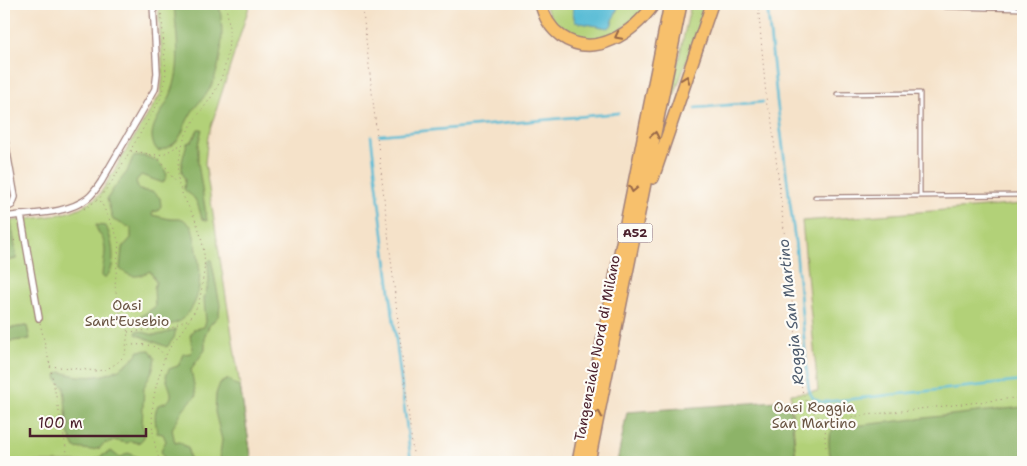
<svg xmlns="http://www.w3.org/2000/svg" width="1027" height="466" viewBox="0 0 1027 466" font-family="'Shantell Sans',sans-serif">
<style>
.green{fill:#b2d178;stroke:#7e7852}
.forest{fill:#8db368;stroke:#6c694a}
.water{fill:#57bbd5;stroke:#506d80}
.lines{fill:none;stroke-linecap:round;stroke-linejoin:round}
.stream{stroke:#57bbd5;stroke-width:2.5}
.lane-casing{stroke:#a0807a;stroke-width:5.5}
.street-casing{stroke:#a0807a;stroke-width:8}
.highway-casing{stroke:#a0807a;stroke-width:14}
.path{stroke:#a0807a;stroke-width:1;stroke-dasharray:1 4;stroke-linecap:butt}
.lane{stroke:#fff;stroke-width:3}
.street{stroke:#fff;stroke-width:5.5}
.highway{stroke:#f7c06c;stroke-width:11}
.oneway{stroke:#986748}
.labels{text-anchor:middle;stroke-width:4.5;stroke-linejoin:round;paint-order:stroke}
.shield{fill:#fdfcf7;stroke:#806168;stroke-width:1}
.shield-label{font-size:12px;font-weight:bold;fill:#4a1f2b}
.park-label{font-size:14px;fill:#695442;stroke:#fdfcf7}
.street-label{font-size:14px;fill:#4a1f2b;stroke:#fdfcf7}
.water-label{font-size:15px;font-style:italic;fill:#4f5d6f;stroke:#fdfcf7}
</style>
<rect width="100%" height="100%" fill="#fdfcf7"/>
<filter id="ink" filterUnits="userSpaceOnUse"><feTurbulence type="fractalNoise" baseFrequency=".02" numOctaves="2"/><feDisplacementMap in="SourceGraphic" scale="10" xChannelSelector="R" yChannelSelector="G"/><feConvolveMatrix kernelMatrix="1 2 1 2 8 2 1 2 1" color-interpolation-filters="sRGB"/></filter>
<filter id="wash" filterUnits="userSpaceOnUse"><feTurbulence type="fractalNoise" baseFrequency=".0096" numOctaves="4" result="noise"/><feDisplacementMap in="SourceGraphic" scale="20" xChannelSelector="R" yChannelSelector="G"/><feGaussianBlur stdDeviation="1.12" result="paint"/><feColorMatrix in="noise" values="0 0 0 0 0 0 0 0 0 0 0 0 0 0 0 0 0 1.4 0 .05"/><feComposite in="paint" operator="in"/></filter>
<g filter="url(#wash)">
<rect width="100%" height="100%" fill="#f5e2c9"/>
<path class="green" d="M 158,4 L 250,4 L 208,136 L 205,163 L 252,462 L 4,462 L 4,342 L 29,339 L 27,326 L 4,329 L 4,261 L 17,259 L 11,221 C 44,216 74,218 100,194 L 161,93 L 163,74 Z
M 544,4 L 574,4 L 573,13 L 611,26 L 619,4 L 648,4 L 644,10 L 618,32 L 589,42 L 560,33 Z
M 691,4 L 707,4 L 664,124 Z
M 1023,204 L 1023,408 L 829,437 L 831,462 L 796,462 L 791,394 L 818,391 L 802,221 Z"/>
<path class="forest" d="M 174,4 L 219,4 C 224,29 223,60 212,84 C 208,95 198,102 192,112 C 179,132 185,143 158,151 C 142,133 162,114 170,96 C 183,66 176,35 174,4 Z
M 198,129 L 202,129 L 198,145 L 198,163 L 207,221 L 202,219 C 200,212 198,203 194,198 C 191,194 187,193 184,189 L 185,179 L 182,172 L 182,162 L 187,143 L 192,141 Z
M 143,156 C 156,159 162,163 167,175 L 163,183 L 141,175 L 136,181 L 139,190 L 154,192 L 160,198 L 161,206 L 158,211 L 153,212 L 152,215 L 170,219 L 183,219 L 192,227 C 199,257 210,301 178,322 C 173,325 165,325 159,326 L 155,324 L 146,324 L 135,320 L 155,307 L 154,288 L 156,282 L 150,271 C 138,278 131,278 120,269 L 122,248 L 131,238 L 131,228 L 113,220 L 107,199 L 114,188 L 127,172 L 133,157 Z
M 11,221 L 17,259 L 4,261 L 4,222 Z
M 96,225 L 106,226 C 112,238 119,270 104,278 L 102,276 C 102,265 107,254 104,243 C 103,236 96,232 96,225 Z
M 211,259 L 220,305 L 219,315 L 209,326 L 205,335 L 205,350 L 191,369 L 196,396 L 184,408 L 172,429 L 175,443 L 179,442 L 188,448 L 190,462 L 165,462 L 161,450 L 166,441 L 163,434 L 157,433 C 156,424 153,414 158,405 C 180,400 168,389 166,376 L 169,369 L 178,366 L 183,354 L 191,353 L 193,348 L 190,336 L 194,329 L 204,327 L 206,322 L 204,299 L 209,282 L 208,262 Z
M 27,326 L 30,339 L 4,342 L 4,329 Z
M 176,329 L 174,338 L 167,347 L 136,334 L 137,331 C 143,331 145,333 150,334 C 158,337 168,332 176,329 Z
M 150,350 L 155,358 L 153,369 L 144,387 L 142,426 C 147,433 145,439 138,443 L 131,441 L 127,443 L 113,440 L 111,442 L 103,444 L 100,448 L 92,450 L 75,448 L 68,433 L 70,423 L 67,421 L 64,387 L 57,380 L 56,375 L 61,372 C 65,373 68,374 72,375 C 100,380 122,373 139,351 Z
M 229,379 L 234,384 L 240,386 L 252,462 L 221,462 L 220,454 L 222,440 L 215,412 L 216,394 L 220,383 Z
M 790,400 L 796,462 L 617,462 L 627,412 Z
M 1023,407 L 1023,462 L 831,462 C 830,451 825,436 835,428 Z
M 111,451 L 120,458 L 128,453 L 150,462 L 90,462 Z"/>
<path class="water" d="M 574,4 L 619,4 L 611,26 L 608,28 L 575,22 L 573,13 Z"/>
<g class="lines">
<path class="stream" d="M 767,4 L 777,101 L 796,249 L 808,383 C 809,394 812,400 823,402 L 1023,381
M 695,108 L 763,102
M 379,135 L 618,113
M 371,136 L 411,462"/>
</g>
</g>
<g filter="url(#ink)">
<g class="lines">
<defs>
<path id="lane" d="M 946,7 L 1023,9
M 837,94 L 920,93 L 920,196
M 815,197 L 1023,195"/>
<path id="street" d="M 4,135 L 15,197 L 12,205 L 4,209
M 21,215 L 39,318
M 4,217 C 31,213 66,215 88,198 C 93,194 97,188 101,182 L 155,89 L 157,73 L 153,4"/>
<path id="highway" d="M 541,4 C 544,17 550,28 561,36 C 595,60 634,32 654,4
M 653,178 L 712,4
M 578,462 L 670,4
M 589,462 L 681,4"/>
</defs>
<use href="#lane" class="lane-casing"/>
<use href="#street" class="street-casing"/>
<use href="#highway" class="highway-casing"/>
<path class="path" d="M 362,4 L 414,462
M 758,4 L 767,107 L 771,114 L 802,390 C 807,406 813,414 828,423
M 131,151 C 144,152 158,155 166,167 C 170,173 172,179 178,183
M 150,154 C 163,157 168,151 178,146 L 181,146
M 84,209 L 99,199 L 113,180 L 161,98 L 166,73 L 161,7
M 4,242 L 18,240
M 40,323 L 50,366 L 69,462
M 128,332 L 169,328 L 189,319
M 128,345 C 142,345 157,342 164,356
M 50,366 L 97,371 L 107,369 L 117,363 L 125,355 L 128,332 L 119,310 L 115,285 L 119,243 L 115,231 L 100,200
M 160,462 C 149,431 150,401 161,370 C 163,365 163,360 166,355 C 175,337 190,323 198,304 C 201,296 202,287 203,278 C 207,258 202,233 193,215 C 188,205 182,196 179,184 C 177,173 179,158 182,147 C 186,127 199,115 210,99 C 228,74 234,33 225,4
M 828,462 C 827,449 820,428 832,419 L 1023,397"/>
<use href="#lane" class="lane"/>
<use href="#street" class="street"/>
<use href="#highway" class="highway"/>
</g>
<defs><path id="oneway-chevron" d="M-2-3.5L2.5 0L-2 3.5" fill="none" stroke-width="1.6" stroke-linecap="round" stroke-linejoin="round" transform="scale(1.25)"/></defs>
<g class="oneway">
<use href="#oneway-chevron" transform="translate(618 36) rotate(153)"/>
<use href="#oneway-chevron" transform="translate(686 79) rotate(-70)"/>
<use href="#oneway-chevron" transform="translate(655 135) rotate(-79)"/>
<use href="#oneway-chevron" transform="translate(633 189) rotate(101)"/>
<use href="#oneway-chevron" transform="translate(598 414) rotate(-79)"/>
</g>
</g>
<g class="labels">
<rect class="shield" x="617.5" y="223.5" width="35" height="19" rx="4"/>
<g class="shield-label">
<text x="635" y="237">A52</text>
</g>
<g class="park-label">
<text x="127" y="310">Oasi<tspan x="127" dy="16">Sant'Eusebio</tspan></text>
<text x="814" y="412">Oasi Roggia<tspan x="814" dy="16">San Martino</tspan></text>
</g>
<g class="street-label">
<text transform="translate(597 348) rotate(-79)" y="5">Tangenziale Nord di Milano</text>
</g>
<g class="water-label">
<text transform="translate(791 312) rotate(-96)" y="5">Roggia San Martino</text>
</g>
</g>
<rect width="1027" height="466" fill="none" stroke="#fdfcf7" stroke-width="20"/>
<path d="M30 428v8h116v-8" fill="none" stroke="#4a1f2b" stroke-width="2.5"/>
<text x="38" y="428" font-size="15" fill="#4a1f2b" stroke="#fdfcf7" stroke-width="4" paint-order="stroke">100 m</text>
</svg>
